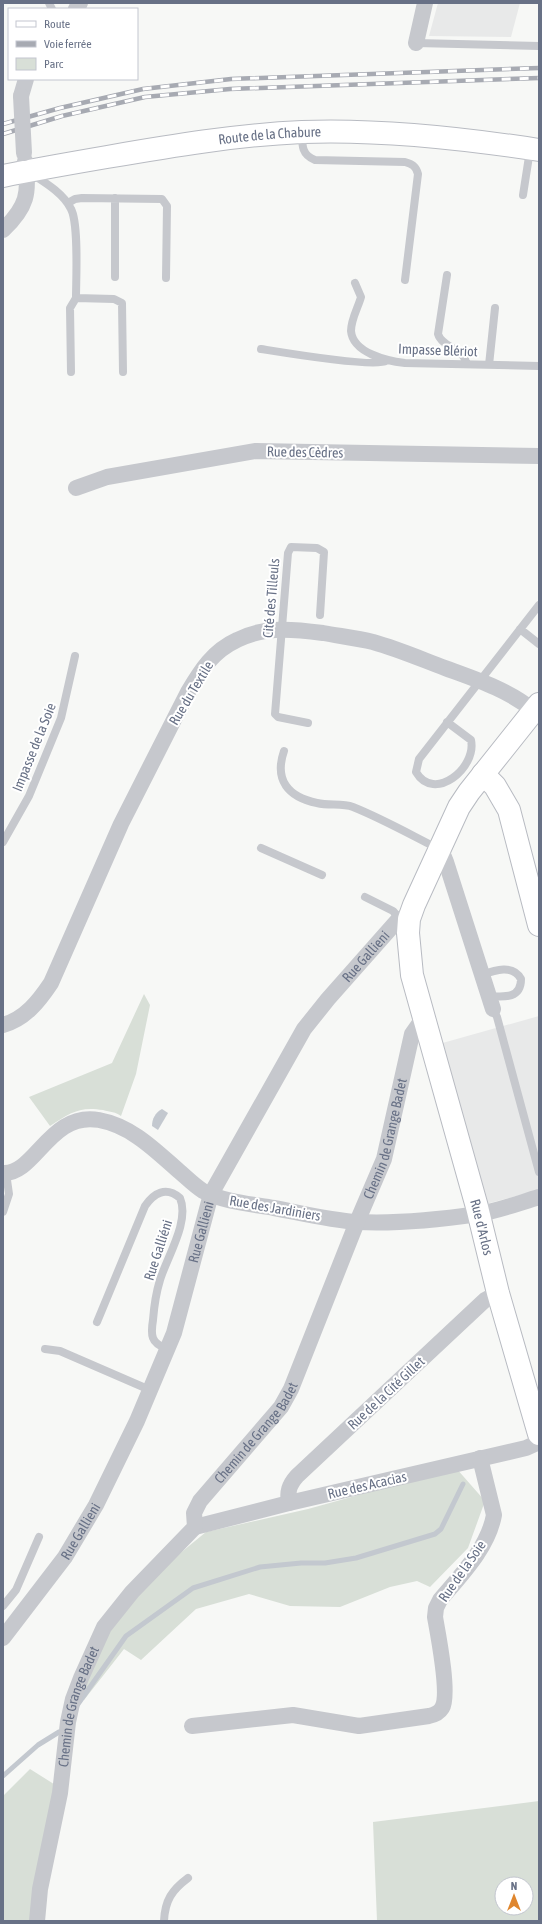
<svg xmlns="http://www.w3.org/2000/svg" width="542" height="1924" viewBox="0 0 542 1924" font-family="'Asap Condensed',sans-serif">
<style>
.built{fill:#e8e9e9}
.green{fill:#d8dfd7;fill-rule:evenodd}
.water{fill:#c3c8cf}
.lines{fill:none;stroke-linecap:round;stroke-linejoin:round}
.stream{stroke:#c3c8cf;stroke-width:5}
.secondary-casing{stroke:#b8bbc2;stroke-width:24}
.lane{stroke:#c6c8cd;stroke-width:8}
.street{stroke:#c6c8cd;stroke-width:16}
.secondary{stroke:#fff;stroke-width:22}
.rail-casing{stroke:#a7aab2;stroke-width:4.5}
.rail{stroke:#fff;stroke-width:3;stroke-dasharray:9;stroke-linecap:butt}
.street-bridge{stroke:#c6c8cd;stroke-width:16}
.labels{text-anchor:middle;stroke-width:4;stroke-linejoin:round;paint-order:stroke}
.street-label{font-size:14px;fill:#687186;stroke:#fff}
</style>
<rect width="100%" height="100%" fill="#f7f8f6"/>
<path class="built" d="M 438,3 L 520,3 L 511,37 L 429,36 Z
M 539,1016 L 539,1190 L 482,1205 L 439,1044 Z"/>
<path class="green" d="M 144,994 L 150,1005 L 136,1074 L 121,1116 C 116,1112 110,1112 103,1110 C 79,1106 70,1113 50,1126 L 29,1097 L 112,1063 Z
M 456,1468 L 485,1501 L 468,1548 L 430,1587 L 417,1581 L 390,1587 L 340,1607 L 290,1606 L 249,1594 L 196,1609 L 141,1660 L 124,1649 L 84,1700 L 78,1693 L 108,1627 L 151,1577 L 206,1532 L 308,1509 Z
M 30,1769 L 57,1786 L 44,1921 L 3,1921 L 3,1796 Z
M 539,1801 L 539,1921 L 377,1921 L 373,1822 ZM 502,1884 L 526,1884 L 526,1908 L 502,1908 Z"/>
<path class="water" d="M 162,1109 L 168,1113 L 158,1130 L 152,1126 C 152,1119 155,1113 162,1109 Z"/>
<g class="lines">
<path class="stream" d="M 78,1704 L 126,1636 L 193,1588 L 260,1567 L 301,1563 L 325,1563 L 356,1558 L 435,1534 L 441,1529 L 463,1484
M 3,1776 L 38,1745 L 59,1732"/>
<defs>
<g id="secondary">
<path id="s3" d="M 3,176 C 37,169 72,163 107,157 C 171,146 236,135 302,132 C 381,129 461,138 539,150"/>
<path id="s4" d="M 539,704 L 469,792 L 459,807 L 414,905 L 409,919 L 408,933 L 412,975 L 477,1207 L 498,1293 L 539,1434"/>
<path d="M 483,774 L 495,786 L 509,810 L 539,925"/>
</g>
</defs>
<use href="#secondary" class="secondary-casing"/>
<path class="lane" d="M 49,3 L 52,9
M 416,43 L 539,46
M 302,133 C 302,146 302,155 315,160 L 405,162 C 412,164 416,166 418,174 L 405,280
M 32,174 C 46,183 64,194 71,209 C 79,224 76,279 76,298 L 70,308 L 71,372
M 523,195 L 530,150
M 115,198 L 115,277
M 68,203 L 75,199 L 82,198 L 162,199 L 167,206 L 166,278
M 447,275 L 438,334 C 442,348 466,349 466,364
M 355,283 L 361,297 C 358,308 351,319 351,331 C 353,353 387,361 405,363 L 539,366
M 76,298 L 114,299 L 122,303 L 123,372
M 261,349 C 280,352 375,368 386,361
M 489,365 L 495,308
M 520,629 L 539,644
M 447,722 L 471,740 C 477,768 434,803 416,772 L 419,759 L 539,605
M 308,723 L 278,717 L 275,714 L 288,553 L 291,547 L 317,548 L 324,552 L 320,615
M 284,751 C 274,780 288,797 317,803 C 329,806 342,803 353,807 C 383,819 411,835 439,849
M 3,842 L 29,796 L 61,718 L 75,656
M 261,848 L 322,875
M 365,897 L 393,911 L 400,919
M 482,975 C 495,970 513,964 521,979 C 521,999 504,997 489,996
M 493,1009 L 497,1017 L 539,1172
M 3,1212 L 9,1194 L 6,1173
M 97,1322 L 145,1206 C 154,1193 166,1186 180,1198 C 190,1221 167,1257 160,1280 C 156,1293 154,1307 153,1320 C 152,1326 151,1333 153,1338 C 155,1344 162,1347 167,1349
M 45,1349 L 60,1351 L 150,1390
M 3,1606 L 16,1590 L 39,1537
M 164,1921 C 165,1900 172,1890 188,1878"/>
<g class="street">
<path d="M 76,9 L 80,3"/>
<path d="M 416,43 L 425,3"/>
<path d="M 21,96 L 26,79"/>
<path d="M 3,230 C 27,207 30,193 25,161"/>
<path d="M 76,488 L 107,477 L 256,451 L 539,456"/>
<path d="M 438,854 L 444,857 L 446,862 L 493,1009"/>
<path d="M 3,1025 C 25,1019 39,1001 51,983 L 121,824 L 188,692 C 201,670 213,651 237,640 C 264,626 293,629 323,633 C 339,636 357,638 373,642 C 398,649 421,659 445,668 C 475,679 509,690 534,711"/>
<path d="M 3,1173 C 35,1175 50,1111 99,1120 C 132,1126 156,1151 180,1172 C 187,1178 195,1186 203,1191 C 224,1202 251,1204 274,1208 C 301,1213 329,1220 357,1222 C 398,1224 437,1220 478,1214 C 498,1211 519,1203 539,1197"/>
<path d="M 289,1503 C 287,1492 289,1485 297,1476 L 485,1300 L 498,1293"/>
<path d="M 195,1527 L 289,1503 L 526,1448 L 539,1442"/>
<path id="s1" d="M 3,1638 L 65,1557 L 96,1505 L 137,1421 L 174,1333 L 211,1194 L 304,1029 L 328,999 L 397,921 L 403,918 L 409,919"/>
<path d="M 192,1726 L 293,1715 L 359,1726 L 429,1716 C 434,1715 439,1713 442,1708 C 450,1695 438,1634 435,1617 L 436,1608 L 440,1600 C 461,1575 488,1548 494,1515 L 480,1458"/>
<path id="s2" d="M 37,1921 L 40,1889 L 60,1793 L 68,1722 L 73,1699 L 81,1678 L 104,1627 L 132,1592 L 195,1527 L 194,1513 L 200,1501 L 281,1407 L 291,1389 L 357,1222 L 384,1159 L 412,1034 L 419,1024 L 425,1021"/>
</g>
<use href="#secondary" class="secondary"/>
<defs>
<path id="rail" d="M 3,124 L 60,108 L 143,89 L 231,79 L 539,68
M 3,134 L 62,116 L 145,97 L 230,89 L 539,78"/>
</defs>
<use href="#rail" class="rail-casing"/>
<use href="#rail" class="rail"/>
<path class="street-bridge" d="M 21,96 L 24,153"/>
</g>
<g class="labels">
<g class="street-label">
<text dy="5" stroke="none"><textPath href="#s3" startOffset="270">Route de la Chabure</textPath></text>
<text transform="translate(438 350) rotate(2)" y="5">Impasse Blériot</text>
<text transform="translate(305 452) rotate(1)" y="5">Rue des Cèdres</text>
<text transform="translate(271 598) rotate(-85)" y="5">Cité des Tilleuls</text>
<text transform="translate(191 693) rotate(-59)" y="5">Rue du Textile</text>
<text transform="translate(34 747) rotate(-68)" y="5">Impasse de la Soie</text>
<text dy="5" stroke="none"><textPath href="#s1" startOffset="780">Rue Gallieni</textPath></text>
<text dy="5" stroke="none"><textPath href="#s2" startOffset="879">Chemin de Grange Badet</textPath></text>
<text transform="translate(275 1208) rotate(10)" y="5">Rue des Jardiniers</text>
<text dy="5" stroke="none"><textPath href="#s4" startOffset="571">Rue d'Arlos</textPath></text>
<text dy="5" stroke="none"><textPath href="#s1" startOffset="456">Rue Gallieni</textPath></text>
<text transform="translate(158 1250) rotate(-72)" y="5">Rue Galliéni</text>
<text transform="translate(386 1393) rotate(-43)" y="5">Rue de la Cité Gillet</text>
<text dy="5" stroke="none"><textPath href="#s2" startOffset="555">Chemin de Grange Badet</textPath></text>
<text transform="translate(367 1485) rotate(-13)" y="5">Rue des Acacias</text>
<text dy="5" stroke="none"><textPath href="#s1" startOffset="132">Rue Gallieni</textPath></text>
<text transform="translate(462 1571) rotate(-55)" y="5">Rue de la Soie</text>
<text dy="5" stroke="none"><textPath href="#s2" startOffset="219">Chemin de Grange Badet</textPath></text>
</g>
</g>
<rect width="542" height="1924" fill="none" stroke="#687186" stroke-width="8"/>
<rect x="8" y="8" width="130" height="72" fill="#ffffff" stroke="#c3c6cf"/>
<rect x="16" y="21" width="20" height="6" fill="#ffffff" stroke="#c3c6cf"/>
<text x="44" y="28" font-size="12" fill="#687186">Route</text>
<rect x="16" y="41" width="20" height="6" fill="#a7aab2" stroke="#c3c6cf"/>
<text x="44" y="48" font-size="12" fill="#687186">Voie ferrée</text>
<rect x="16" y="58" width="20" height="12" fill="#d8dfd7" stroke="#c3c6cf"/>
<text x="44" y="68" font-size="12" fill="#687186">Parc</text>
<g transform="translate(514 1896)"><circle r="19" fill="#ffffff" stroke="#c3c6cf"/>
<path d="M0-3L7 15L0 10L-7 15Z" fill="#df862e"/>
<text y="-6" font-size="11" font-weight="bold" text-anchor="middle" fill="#687186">N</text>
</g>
</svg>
